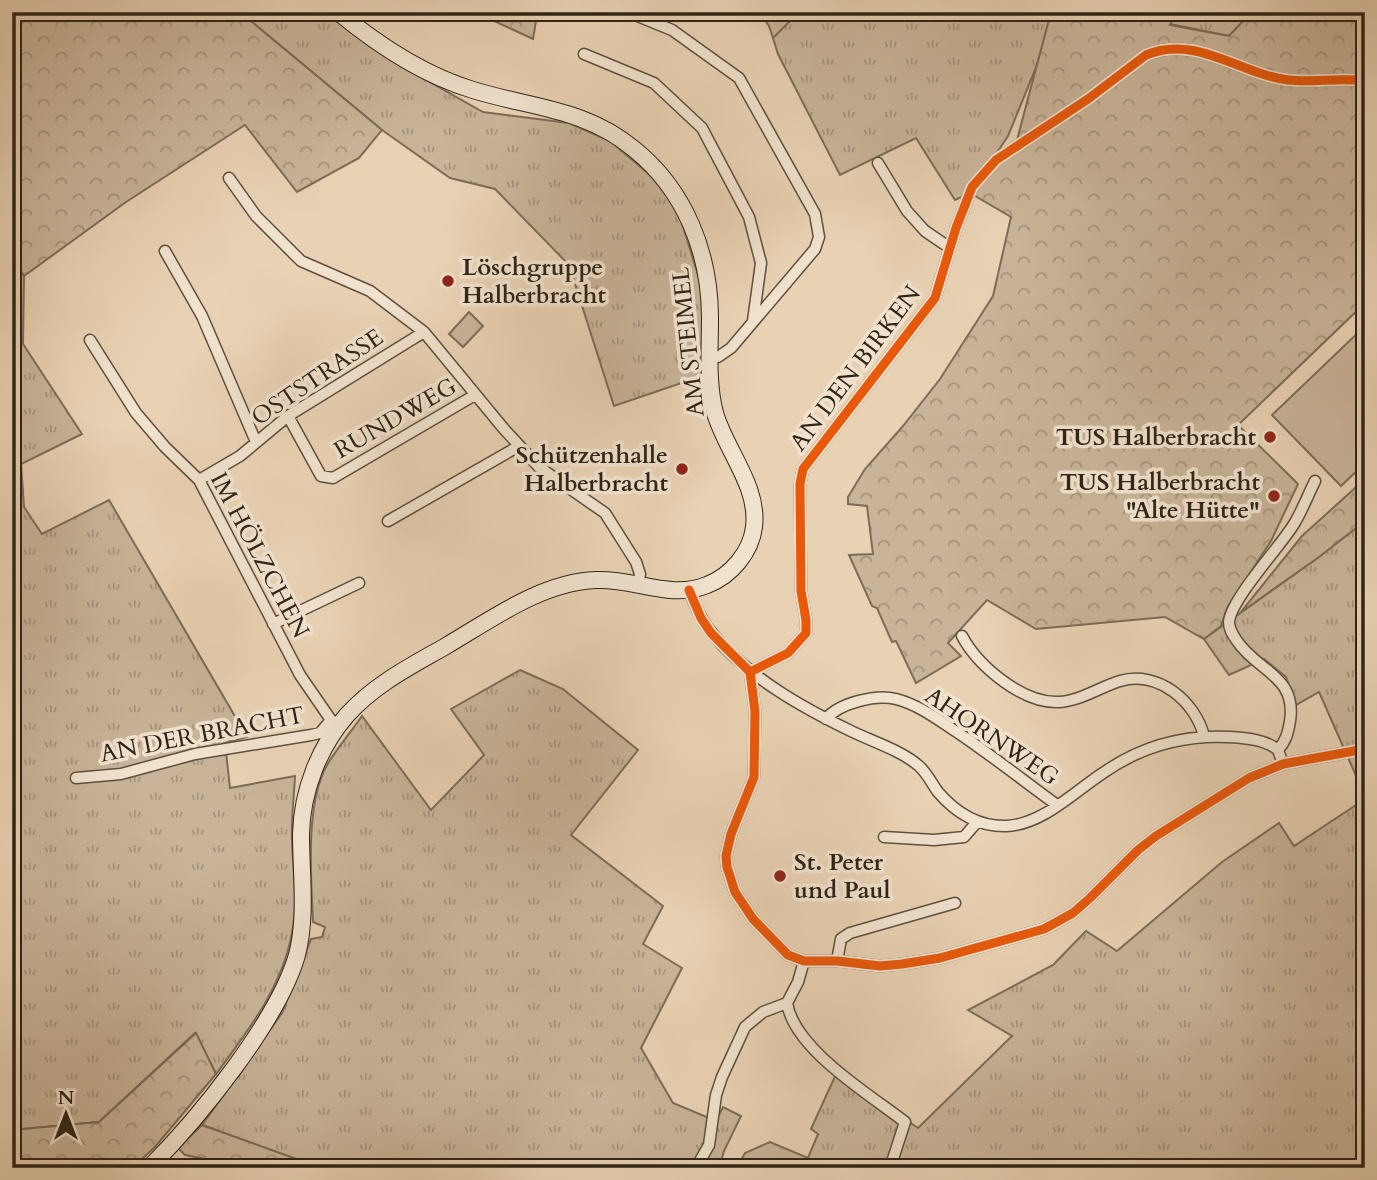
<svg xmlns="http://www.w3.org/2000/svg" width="1377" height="1180" viewBox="0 0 1377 1180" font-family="Cardo,serif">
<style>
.grass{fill:url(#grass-tufts);stroke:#7c6c58;stroke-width:2}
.forest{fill:url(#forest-crowns);stroke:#7c6c58;stroke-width:2}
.garden{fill:#c9b499;stroke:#7c6c58;stroke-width:2}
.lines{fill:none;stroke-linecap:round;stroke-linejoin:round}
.minor-casing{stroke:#5d503e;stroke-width:13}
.secondary-casing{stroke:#2e2417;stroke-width:18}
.minor{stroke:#f1e2ce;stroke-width:10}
.secondary{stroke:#f1e2ce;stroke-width:16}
.cycleway-casing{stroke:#f1e2ce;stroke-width:13}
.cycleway{stroke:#e8590c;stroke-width:9}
.poi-dot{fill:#8f2418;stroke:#f1e2ce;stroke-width:2.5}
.labels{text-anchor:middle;stroke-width:7;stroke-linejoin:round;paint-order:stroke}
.poi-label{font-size:24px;font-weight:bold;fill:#2e2417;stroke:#f1e2ce;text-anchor:end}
.street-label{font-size:24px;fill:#2e2417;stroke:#f1e2ce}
</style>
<defs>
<pattern id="grass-tufts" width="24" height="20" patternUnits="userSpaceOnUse" patternTransform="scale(1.75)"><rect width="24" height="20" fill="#c9b499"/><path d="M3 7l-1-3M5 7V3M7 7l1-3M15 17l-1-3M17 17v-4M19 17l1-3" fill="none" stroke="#a4927c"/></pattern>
<pattern id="forest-crowns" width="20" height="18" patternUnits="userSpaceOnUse" patternTransform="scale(1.75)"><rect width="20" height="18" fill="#c9b499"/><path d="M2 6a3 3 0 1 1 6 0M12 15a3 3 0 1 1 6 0" fill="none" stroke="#a4927c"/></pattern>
</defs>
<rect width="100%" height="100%" fill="#e9d2b4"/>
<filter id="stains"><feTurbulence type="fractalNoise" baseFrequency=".00286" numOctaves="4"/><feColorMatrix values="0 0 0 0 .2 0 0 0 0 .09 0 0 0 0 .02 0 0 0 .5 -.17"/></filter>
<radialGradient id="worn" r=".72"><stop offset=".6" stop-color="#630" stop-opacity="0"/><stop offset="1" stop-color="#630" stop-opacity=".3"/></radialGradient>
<path class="grass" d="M 245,12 L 327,12 L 338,22 L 405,68 L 483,112 L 569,123 L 610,141 L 650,175 L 677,207 L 699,278 L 703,303 L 702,376 L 614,406 L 569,265 L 495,189 L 450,178 L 382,130 L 242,14 Z
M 790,12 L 1051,12 L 1042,53 L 1008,136 L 970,193 L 955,200 L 916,138 L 840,175 L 778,54 L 773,38 L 792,18 Z
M 1175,12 L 1252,12 L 1229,36 L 1170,24 Z
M 12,257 L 24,276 L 23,344 L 82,434 L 21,464 L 24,507 L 42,534 L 109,500 L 247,737 L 225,743 L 230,788 L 295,776 C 294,798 291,820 292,841 C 293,871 298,904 292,933 C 282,988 248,1031 216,1074 L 195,1033 L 99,1122 L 12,1130 Z
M 1365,521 L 1365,796 L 1319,692 L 1296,705 L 1286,677 L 1264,659 L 1229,675 L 1204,639 L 1319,557 Z
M 520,670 L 563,689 L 638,750 L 571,835 L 663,906 L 643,944 L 682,968 L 641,1048 L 673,1103 L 716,1121 L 723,1107 L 741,1116 L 724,1151 L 719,1168 L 321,1168 L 202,1125 L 282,1013 L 311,939 L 322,937 L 325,927 L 313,922 C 311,878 305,804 327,765 C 337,748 351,732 362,716 L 431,810 L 484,755 L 451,709 Z
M 1365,799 L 1365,1168 L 737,1168 L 745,1153 L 770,1142 L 808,1158 L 818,1134 L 811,1129 L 837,1072 L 918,1128 L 1012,1036 L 968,1010 L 1053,965 L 1086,931 L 1117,951 L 1222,862 L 1279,823 L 1294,846 Z"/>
<path class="forest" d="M 12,12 L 240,12 L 382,130 L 359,158 L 297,192 L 245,125 L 126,202 L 24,276 L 12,257 Z
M 475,12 L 555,12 L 553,17 L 536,21 L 533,39 Z
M 759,12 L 790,12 L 793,18 L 773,38 L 769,26 Z
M 1051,12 L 1175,12 L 1170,25 L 1229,36 L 1252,12 L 1365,12 L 1365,303 L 1238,425 L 1298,484 L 1271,541 L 1227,608 L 1221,626 L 1204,639 L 1165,617 L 1036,629 L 987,600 L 948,643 L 961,656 L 916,683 L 896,641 L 892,642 L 877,608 L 872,606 L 849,555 L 873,554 L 867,506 L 848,504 L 848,497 L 865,469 L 903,426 L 940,379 L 993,296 L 1011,217 L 970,193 L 1017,140 Z
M 1365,479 L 1365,521 L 1319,557 L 1241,612 L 1302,536 Z
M 196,1033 L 216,1074 L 155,1147 L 132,1168 L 12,1168 L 12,1130 L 99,1122 Z
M 202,1125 L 321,1168 L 214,1168 L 216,1161 L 185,1155 L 178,1148 Z"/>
<path class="garden" d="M 469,312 L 483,326 L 463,347 L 449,334 Z
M 1365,326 L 1365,463 L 1341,486 L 1272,415 Z"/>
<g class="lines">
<defs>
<path id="minor" d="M 628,12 L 672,30 L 739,78 L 815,214 L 819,237 L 815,249 L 731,348 L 718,357 L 709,357
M 584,54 L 654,83 L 702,128 L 749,217 L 761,263 L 753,321
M 878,163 L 907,211 L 925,231 L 950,248
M 229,178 L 256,216 L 301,261 L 370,291 L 424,332 L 504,429 L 539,467 L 605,513 L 636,562 L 640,574 L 638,584
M 165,251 L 202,316 L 256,442
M 90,340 L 136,413 L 165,447 L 199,480 L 300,675 L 331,720 L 340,724
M 288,416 L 321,476 L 333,478 L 475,395
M 199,480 L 240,456 L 288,416 L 424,332
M 388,521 L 519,446
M 689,590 C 695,605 701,620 711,632 C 747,677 803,708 853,732 C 874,742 902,751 919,766 C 927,773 932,784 938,792 C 956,813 978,827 1007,826 C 1043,824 1074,792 1103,773 C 1140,747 1183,735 1228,737 C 1244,738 1265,739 1278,750 L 1283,764
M 273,624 L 359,583
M 962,636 C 978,666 1023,704 1059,702 C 1080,701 1100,687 1120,681 C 1158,670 1195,701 1204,736
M 750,672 L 788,653 L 806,633 L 806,620 L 801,591 L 800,484 L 803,469 L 935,298 L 956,228 L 972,187 L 996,160 L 1088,99 L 1146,55 C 1196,34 1240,74 1288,80 C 1314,83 1339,77 1365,81
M 750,672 L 755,711 L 754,777 L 731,834 L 726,856 L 727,867 L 735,892 L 753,919 L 788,955 L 804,961 L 837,961 L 880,966 L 902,964 L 940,958 L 1044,929 L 1073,913 L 1090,898 L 1138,850 L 1156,836 L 1249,778 L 1283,764 L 1365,749
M 826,719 C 839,703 876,694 896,699 C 919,705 937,719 957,732 C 991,755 1024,781 1057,805
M 1278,750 C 1286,741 1288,733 1290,721 C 1297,676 1258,672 1237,641 C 1233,635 1229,630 1229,622 C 1231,599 1280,547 1294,524 C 1302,511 1308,495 1315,481
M 76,778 L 121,774 L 195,754 L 311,735 L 320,733 L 331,720
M 884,837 L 934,840 L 964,837 L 977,822
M 804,961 L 798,982 L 787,1003 C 794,1049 869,1094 905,1122 L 890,1168
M 837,961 L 841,939 L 850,933 L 955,903
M 696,1168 L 709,1145 L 716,1095 L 722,1077 L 745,1027 L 763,1012 L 787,1003"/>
<path id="secondary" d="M 149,1168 C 198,1119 278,1021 297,955 C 307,916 301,874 301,834 C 302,791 319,747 347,715 C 375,684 411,666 446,646 C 492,619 542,582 596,580 C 634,578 670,600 707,585 C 731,576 751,552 754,527 C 759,486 726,451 715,413 C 707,382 710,349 710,318 C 710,253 685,190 634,149 C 585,108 531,108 473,90 C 423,75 378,45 338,12"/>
</defs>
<use href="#minor" class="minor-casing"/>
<use href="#secondary" class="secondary-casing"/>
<use href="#minor" class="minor"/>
<use href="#secondary" class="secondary"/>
<defs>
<path id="cycleway" d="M 689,590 L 701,618 L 711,633 L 750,672
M 750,672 L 788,653 L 806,633 L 806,620 L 801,591 L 800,484 L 803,469 L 935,298 L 956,228 L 972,187 L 996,160 L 1088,99 L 1146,55 C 1196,34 1240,74 1288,80 C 1314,83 1339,77 1365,81
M 750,672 L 755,711 L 754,777 L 731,834 L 726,856 L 727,867 L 735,892 L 753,919 L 788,955 L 804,961 L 837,961 L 880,966 L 902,964 L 940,958 L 1044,929 L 1073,913 L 1090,898 L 1138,850 L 1156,836 L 1249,778 L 1283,764 L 1365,749"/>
</defs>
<use href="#cycleway" class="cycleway-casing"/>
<use href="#cycleway" class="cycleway"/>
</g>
<g class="poi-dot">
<circle cx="448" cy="281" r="7"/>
<circle cx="1270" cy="437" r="7"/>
<circle cx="682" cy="469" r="7"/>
<circle cx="1274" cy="496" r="7"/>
<circle cx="780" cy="876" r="7"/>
</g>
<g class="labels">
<g class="poi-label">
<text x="462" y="275" text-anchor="start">Löschgruppe<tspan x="462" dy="28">Halberbracht</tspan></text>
<text x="1256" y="445">TUS Halberbracht</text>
<text x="668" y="463">Schützenhalle<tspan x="668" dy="28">Halberbracht</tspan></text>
<text x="1260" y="490">TUS Halberbracht<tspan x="1260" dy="28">"Alte Hütte"</tspan></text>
<text x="794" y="870" text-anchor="start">St. Peter<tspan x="794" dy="28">und Paul</tspan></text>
</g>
<g class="street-label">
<text transform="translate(688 342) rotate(-96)" y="8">AM STEIMEL</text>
<text transform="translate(855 368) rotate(-53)" y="8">AN DEN BIRKEN</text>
<text transform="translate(317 377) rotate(-34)" y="8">OSTSTRASSE</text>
<text transform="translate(395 418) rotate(-30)" y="8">RUNDWEG</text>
<text transform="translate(260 555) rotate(62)" y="8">IM HÖLZCHEN</text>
<text transform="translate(202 734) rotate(-11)" y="8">AN DER BRACHT</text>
<text transform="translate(992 736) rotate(34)" y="8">AHORNWEG</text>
</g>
</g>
<rect width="1377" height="1180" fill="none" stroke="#e9d2b4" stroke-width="42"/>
<rect x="14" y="14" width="1349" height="1152" fill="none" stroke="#2e2417" stroke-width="3.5"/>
<rect x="21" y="21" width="1335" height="1138" fill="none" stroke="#2e2417" stroke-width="2"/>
<g transform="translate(66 1114)" stroke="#f1e2ce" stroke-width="5" paint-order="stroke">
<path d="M0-5L12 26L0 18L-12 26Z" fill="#2e2417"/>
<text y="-10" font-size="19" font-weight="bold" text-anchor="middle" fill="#2e2417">N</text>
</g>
<rect width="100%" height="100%" filter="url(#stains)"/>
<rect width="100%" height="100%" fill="url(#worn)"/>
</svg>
